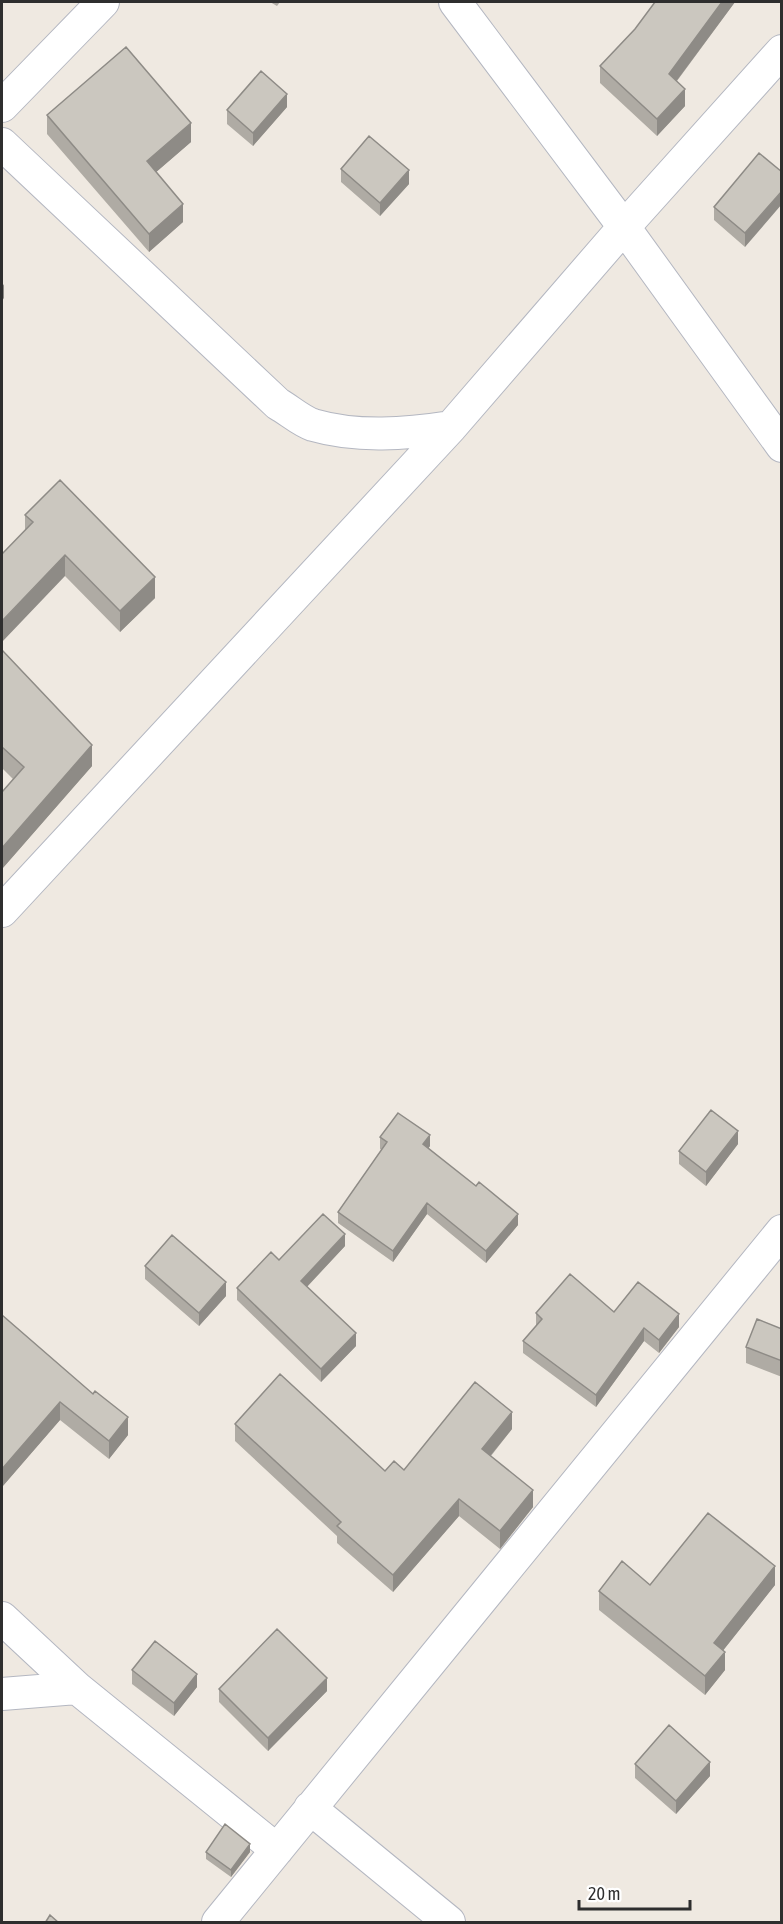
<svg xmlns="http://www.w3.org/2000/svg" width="783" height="1924" viewBox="0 0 783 1924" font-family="'Asap Condensed',sans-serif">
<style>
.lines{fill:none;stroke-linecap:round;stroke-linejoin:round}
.minor-casing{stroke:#b4b7c1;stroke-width:34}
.minor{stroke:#fff;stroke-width:32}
.wall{fill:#afaba4}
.shaded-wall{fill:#8e8b86}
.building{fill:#cbc7bf;stroke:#8e8b86;stroke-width:1.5}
</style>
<rect width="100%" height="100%" fill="#efe9e1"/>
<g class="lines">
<defs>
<path id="minor" d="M 455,2 L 624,227 L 782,446
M 2,106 L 103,2
M 2,144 L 278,404 C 289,410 301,421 313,425 C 358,438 406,434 451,427
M 2,911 L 451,427 L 624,227 L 782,51
M 2,1618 L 77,1688 L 277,1850
M 2,1694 L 77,1688
M 310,1808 L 449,1922
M 218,1922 L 782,1231"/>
</defs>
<use href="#minor" class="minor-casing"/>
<use href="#minor" class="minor"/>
</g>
<path class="wall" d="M 270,2 L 280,2 L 277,6 Z
M 655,2 L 735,2 L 677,81 L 685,106 L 657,136 L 600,83 L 600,66 L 635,29 Z
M 287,107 L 253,146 L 227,124 L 227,110 Z
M 47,115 L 191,142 L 156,172 L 183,222 L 149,252 L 47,134 Z
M 759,153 L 745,247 L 714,220 L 714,207 Z
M 341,169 L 409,184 L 380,216 L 341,182 Z
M 25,515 L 155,598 L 120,632 L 65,576 L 25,530 Z
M 2,650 L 92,766 L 2,869 L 2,792 L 13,779 L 2,768 Z
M 380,1137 L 430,1146 L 428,1148 L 518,1225 L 486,1263 L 427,1214 L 393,1262 L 338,1223 L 338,1212 L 382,1150 L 380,1149 Z
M 738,1144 L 706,1186 L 679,1164 L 679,1151 Z
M 345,1246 L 307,1287 L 356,1346 L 321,1382 L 237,1300 L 237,1288 L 279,1260 Z
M 145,1266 L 226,1296 L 199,1326 L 145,1279 Z
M 614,1312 L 679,1327 L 659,1353 L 644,1341 L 596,1407 L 523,1353 L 523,1341 L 536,1326 L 536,1313 Z
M 2,1315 L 128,1435 L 109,1459 L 60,1420 L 2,1487 Z
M 782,1329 L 782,1377 L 746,1363 L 746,1347 Z
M 235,1424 L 385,1471 L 404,1470 L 512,1429 L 491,1456 L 533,1507 L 500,1549 L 459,1516 L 393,1592 L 337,1543 L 337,1536 L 235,1441 Z
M 650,1585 L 775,1585 L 723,1650 L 725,1670 L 705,1695 L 599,1610 L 599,1591 Z
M 132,1670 L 197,1687 L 174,1716 L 132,1684 Z
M 219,1689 L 327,1691 L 268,1751 L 219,1702 Z
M 635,1764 L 710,1776 L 676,1814 L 635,1778 Z
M 206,1852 L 250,1852 L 231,1877 L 206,1859 Z"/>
<path class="shaded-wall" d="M 722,2 L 735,2 L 669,91 L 669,74 Z
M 685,89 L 685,106 L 657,136 L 657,119 Z
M 287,94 L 287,107 L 253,146 L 253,133 Z
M 191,123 L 191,142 L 147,180 L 147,161 Z
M 409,170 L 409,184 L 380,216 L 380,203 Z
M 782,191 L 782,204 L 745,247 L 745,233 Z
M 183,204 L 183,222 L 149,252 L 149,234 Z
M 4,284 L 4,298 L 2,301 L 2,287 Z
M 65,555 L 65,576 L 2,642 L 2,621 Z
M 155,577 L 155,598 L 120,632 L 120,611 Z
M 92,745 L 92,766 L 2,869 L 2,848 Z
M 738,1131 L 738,1144 L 706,1186 L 706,1172 Z
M 430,1135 L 430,1146 L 423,1156 L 423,1144 Z
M 427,1203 L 427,1214 L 393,1262 L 393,1251 Z
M 518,1214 L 518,1225 L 486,1263 L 486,1251 Z
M 345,1234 L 345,1246 L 301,1293 L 301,1281 Z
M 226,1282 L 226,1296 L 199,1326 L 199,1313 Z
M 679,1314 L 679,1327 L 659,1353 L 659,1340 Z
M 644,1328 L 644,1341 L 596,1407 L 596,1395 Z
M 356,1333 L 356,1346 L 321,1382 L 321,1369 Z
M 60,1402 L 60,1420 L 2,1487 L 2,1469 Z
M 512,1412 L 512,1429 L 482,1466 L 482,1449 Z
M 128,1417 L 128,1435 L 109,1459 L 109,1441 Z
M 533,1490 L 533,1507 L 500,1549 L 500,1531 Z
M 459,1499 L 459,1516 L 393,1592 L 393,1575 Z
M 775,1566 L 775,1585 L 714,1662 L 714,1643 Z
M 725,1652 L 725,1670 L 705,1695 L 705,1676 Z
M 197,1674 L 197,1687 L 174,1716 L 174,1703 Z
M 327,1678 L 327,1691 L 268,1751 L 268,1738 Z
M 710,1762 L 710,1776 L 676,1814 L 676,1801 Z
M 250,1844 L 250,1852 L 231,1877 L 231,1870 Z"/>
<path class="building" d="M 655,2 L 722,2 L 669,74 L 685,89 L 657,119 L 600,66 L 635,29 Z
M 126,47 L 191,123 L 147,161 L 183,204 L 149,234 L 47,115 Z
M 261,71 L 287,94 L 253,133 L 227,110 Z
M 369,136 L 409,170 L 380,203 L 341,169 Z
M 759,153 L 782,172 L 782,191 L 745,233 L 714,207 Z
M 60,480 L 155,577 L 120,611 L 65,555 L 2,621 L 2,554 L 33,522 L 25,515 Z
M 2,650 L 92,745 L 2,848 L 2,792 L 24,767 L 2,747 Z
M 711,1110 L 738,1131 L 706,1172 L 679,1151 Z
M 398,1113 L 430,1135 L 423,1144 L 476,1186 L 479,1182 L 518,1214 L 486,1251 L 427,1203 L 393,1251 L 338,1212 L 387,1142 L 380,1137 Z
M 323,1214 L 345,1234 L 301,1281 L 356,1333 L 321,1369 L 237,1288 L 271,1252 L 279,1260 Z
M 172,1235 L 226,1282 L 199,1313 L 145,1266 Z
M 570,1274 L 614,1312 L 638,1282 L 679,1314 L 659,1340 L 644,1328 L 596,1395 L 523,1341 L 542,1319 L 536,1313 Z
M 2,1315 L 93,1394 L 95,1391 L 128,1417 L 109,1441 L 60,1402 L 2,1469 Z
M 757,1319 L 782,1329 L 782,1361 L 746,1347 Z
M 280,1374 L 385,1471 L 394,1461 L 404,1470 L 475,1382 L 512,1412 L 482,1449 L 533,1490 L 500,1531 L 459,1499 L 393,1575 L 337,1526 L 341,1522 L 235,1424 Z
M 708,1513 L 775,1566 L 714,1643 L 725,1652 L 705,1676 L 599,1591 L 622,1561 L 650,1585 Z
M 277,1629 L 327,1678 L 268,1738 L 219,1689 Z
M 155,1641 L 197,1674 L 174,1703 L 132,1670 Z
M 669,1725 L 710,1762 L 676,1801 L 635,1764 Z
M 225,1824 L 250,1844 L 231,1870 L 206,1852 Z
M 50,1915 L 59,1923 L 45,1923 Z"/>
<rect width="783" height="1924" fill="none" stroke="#2e2e2e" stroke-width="6"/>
<path d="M579 1900v9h111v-9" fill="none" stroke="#2e2e2e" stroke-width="3"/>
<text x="588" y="1900" font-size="18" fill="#2e2e2e" stroke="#ffffff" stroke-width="4.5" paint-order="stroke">20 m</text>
</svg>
